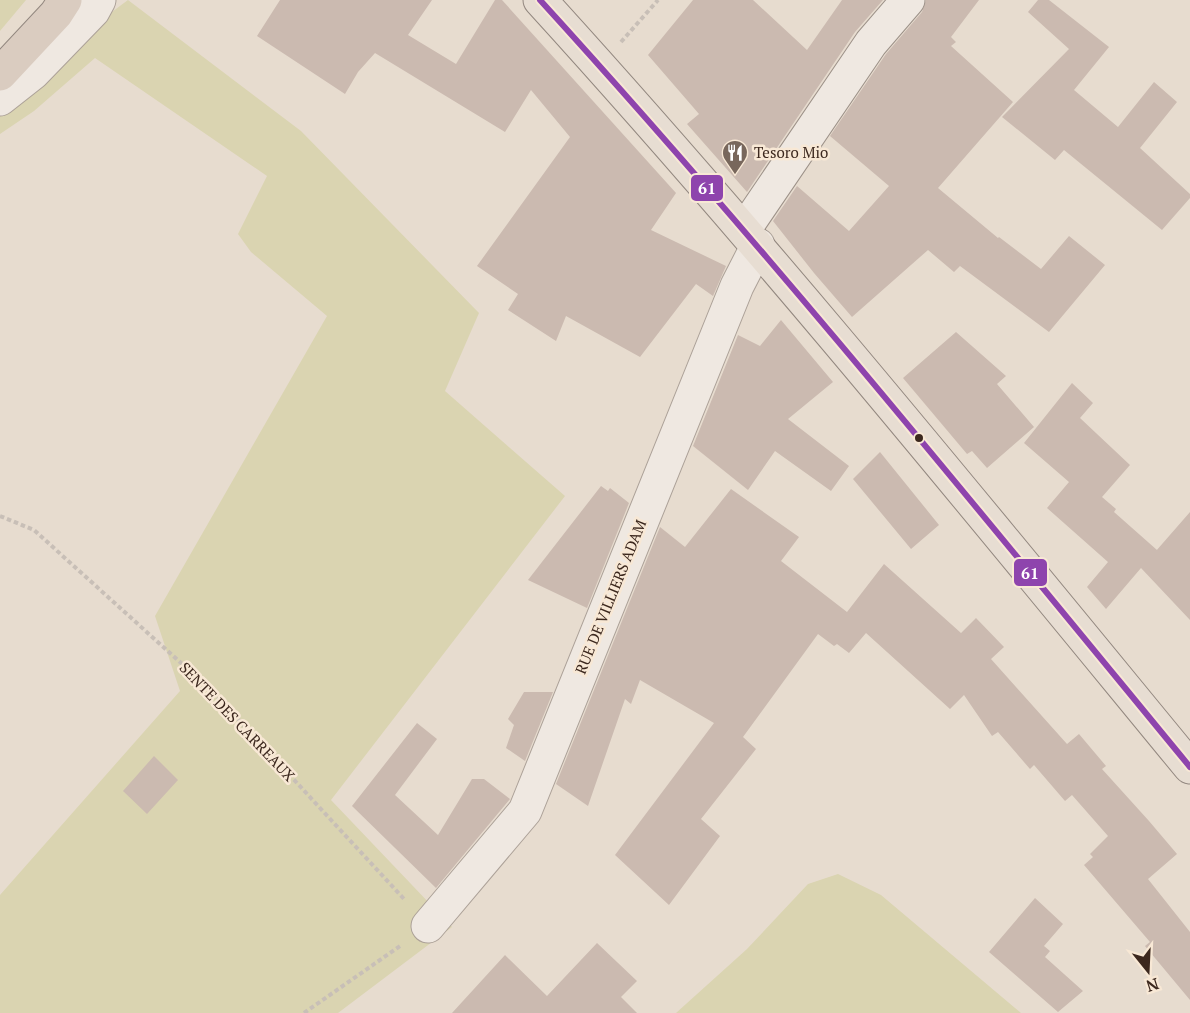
<svg xmlns="http://www.w3.org/2000/svg" width="1190" height="1013" viewBox="0 0 1190 1013" font-family="'PT Serif',serif">
<style>
.green{fill:#dad4b1}
.building{fill:#cbbab0}
.lines{fill:none;stroke-linecap:round;stroke-linejoin:round}
.street-casing{stroke:#aca198;stroke-width:35}
.secondary-casing{stroke:#9c9188;stroke-width:35}
.primary-casing{stroke:#92877f;stroke-width:35}
.highway-casing{stroke:#92877f;stroke-width:35}
.path{stroke:#c8bfb7;stroke-width:4;stroke-dasharray:4.5 3;stroke-linecap:butt}
.street{stroke:#efe8e1;stroke-width:33}
.secondary{stroke:#efe8e1;stroke-width:33}
.primary{stroke:#e7ddd2;stroke-width:33}
.highway{stroke:#daccc0;stroke-width:33}
.bus-1-casing{stroke:#f8e8d5;stroke-width:10}
.bus-1{stroke:#8e44ad;stroke-width:6}
.bus-dot{fill:#3c281e;stroke:#f8e8d5;stroke-width:2}
.labels{text-anchor:middle;stroke-width:5;stroke-linejoin:round;paint-order:stroke}
.poi-label{font-size:15px;fill:#3c281e;stroke:#f8e8d5;text-anchor:start}
.street-label{font-size:15px;fill:#3c281e;stroke:#f8e8d5}
.line-badge{stroke:#f8e8d5;stroke-width:2}
.badge-label{font-size:16px;text-anchor:middle;font-weight:bold;fill:#fff}
</style>
<rect width="100%" height="100%" fill="#e7dccf"/>
<path class="green" d="M 0,0 L 26,0 L 0,31 Z
M 128,0 L 301,131 L 479,313 L 445,391 L 565,496 L 331,800 L 452,927 L 338,1013 L 0,1013 L 0,895 L 180,691 L 155,616 L 327,316 L 251,252 L 238,234 L 267,176 L 95,58 L 34,111 L 0,134 L 0,95 Z
M 838,874 L 881,895 L 1021,1013 L 676,1013 L 747,949 L 808,884 Z"/>
<path class="building" d="M 280,0 L 432,0 L 408,35 L 456,64 L 495,0 L 502,0 L 676,193 L 651,230 L 726,266 L 713,296 L 696,284 L 640,357 L 566,316 L 556,341 L 508,310 L 518,294 L 477,266 L 570,137 L 531,90 L 505,132 L 375,53 L 358,72 L 345,94 L 257,36 Z
M 693,0 L 753,0 L 807,50 L 842,0 L 883,0 L 855,32 L 747,192 L 687,124 L 699,114 L 648,55 Z
M 926,0 L 979,0 L 951,37 L 956,42 L 951,46 L 1013,102 L 938,188 L 998,238 L 999,237 L 1041,269 L 1069,236 L 1105,265 L 1049,332 L 960,266 L 954,272 L 928,250 L 852,317 L 814,273 L 773,221 L 797,186 L 849,231 L 889,186 L 830,136 L 886,54 L 922,12 Z
M 1038,0 L 1049,0 L 1109,47 L 1074,90 L 1118,127 L 1154,82 L 1177,102 L 1140,148 L 1190,194 L 1190,198 L 1162,230 L 1064,150 L 1055,160 L 1002,117 L 1069,49 L 1028,12 Z
M 781,320 L 833,382 L 788,419 L 849,466 L 831,491 L 775,451 L 748,490 L 693,446 L 738,335 L 760,346 Z
M 956,332 L 1006,376 L 997,384 L 1034,427 L 987,468 L 972,451 L 967,454 L 903,378 Z
M 1072,383 L 1093,403 L 1080,418 L 1130,465 L 1102,497 L 1116,509 L 1114,512 L 1157,550 L 1142,567 L 1190,512 L 1190,620 L 1141,568 L 1106,609 L 1087,587 L 1108,562 L 1047,508 L 1069,482 L 1024,443 Z
M 880,452 L 939,525 L 911,549 L 853,479 Z
M 601,486 L 608,491 L 610,488 L 629,503 L 587,608 L 528,580 Z
M 731,489 L 799,537 L 781,561 L 847,612 L 884,564 L 961,633 L 976,618 L 1004,647 L 991,659 L 1067,744 L 1079,734 L 1106,766 L 1102,769 L 1149,821 L 1177,854 L 1148,879 L 1190,932 L 1190,1000 L 1145,946 L 1150,942 L 1084,865 L 1093,857 L 1090,854 L 1108,836 L 1072,795 L 1065,801 L 1034,765 L 1030,769 L 998,732 L 992,736 L 964,695 L 950,709 L 866,633 L 849,653 L 837,644 L 834,646 L 818,634 L 743,737 L 756,749 L 701,819 L 720,836 L 669,905 L 615,855 L 714,723 L 640,680 L 631,704 L 625,699 L 588,806 L 556,784 L 660,527 L 685,547 Z
M 524,692 L 553,692 L 525,761 L 506,748 L 514,725 L 508,719 Z
M 417,723 L 437,739 L 395,795 L 438,835 L 472,779 L 484,779 L 510,799 L 436,888 L 352,806 Z
M 154,756 L 178,780 L 147,814 L 123,791 Z
M 1035,898 L 1063,924 L 1044,946 L 1050,951 L 1045,957 L 1083,991 L 1058,1012 L 989,952 Z
M 597,943 L 637,981 L 621,997 L 637,1013 L 452,1013 L 505,955 L 547,996 Z"/>
<g class="lines">
<defs>
<path id="street" d="M 0,99 L 33,73 L 93,11 L 99,0
M 428,926 L 525,811 L 737,286 L 758,245"/>
<path id="secondary" d="M 744,230 L 871,43 L 908,0"/>
<path id="primary" d="M 540,0 C 766,248 977,508 1190,767"/>
<path id="highway" d="M 0,74 L 56,14 L 65,0"/>
</defs>
<use href="#street" class="street-casing"/>
<use href="#secondary" class="secondary-casing"/>
<use href="#primary" class="primary-casing"/>
<use href="#highway" class="highway-casing"/>
<path class="path" d="M 621,42 L 658,0
M 0,516 L 34,530 L 213,692 L 404,899
M 304,1013 L 400,946"/>
<use href="#street" class="street"/>
<use href="#secondary" class="secondary"/>
<use href="#primary" class="primary"/>
<use href="#highway" class="highway"/>
<defs>
<path id="bus-1" d="M 540,0 C 766,248 977,508 1190,767"/>
</defs>
<use href="#bus-1" class="bus-1-casing"/>
<use href="#bus-1" class="bus-1"/>
</g>
<defs>
<symbol id="restaurant-pin" viewBox="-11 -11 22 30"><path d="M0 17L-7.5 6A9.5 9.5 0 1 1 7.5 6Z" fill="#78675c" stroke="#f8e8d5"/><path d="M-5-6h1v4h1v-4h1v4h1v-4h1v5L-1.5 .5V6h-2V.5L-5-1ZM5-6V6H3V1.5H1.5Q1.5-4 5-6Z" fill="#fff"/></symbol>
</defs>
<g fill-rule="evenodd">
<use href="#restaurant-pin" x="720" y="138" width="30" height="40"/>
</g>
<circle class="bus-dot" cx="919" cy="438" r="5"/>
<g class="labels">
<g class="poi-label">
<text x="754" y="158">Tesoro Mio</text>
</g>
<g class="street-label">
<text transform="translate(611 597) rotate(-68)" y="5">RUE DE VILLIERS ADAM</text>
<text transform="translate(237 722) rotate(46)" y="5">SENTE DES CARREAUX</text>
</g>
</g>
<g class="line-badge">
<rect x="690" y="174" width="34" height="28" rx="6" fill="#8e44ad"/>
<rect x="1013" y="558" width="35" height="29" rx="6" fill="#8e44ad"/>
</g>
<g class="badge-label">
<text x="707" y="194">61</text>
<text x="1030" y="579">61</text>
</g>
<g transform="translate(1148 971) rotate(162)" stroke="#f8e8d5" stroke-width="4.5" paint-order="stroke">
<path d="M0-4.5L10 22L0 15L-10 22Z" fill="#3c281e"/>
<text y="-9" font-size="16" font-weight="bold" text-anchor="middle" fill="#3c281e">N</text>
</g>
</svg>
